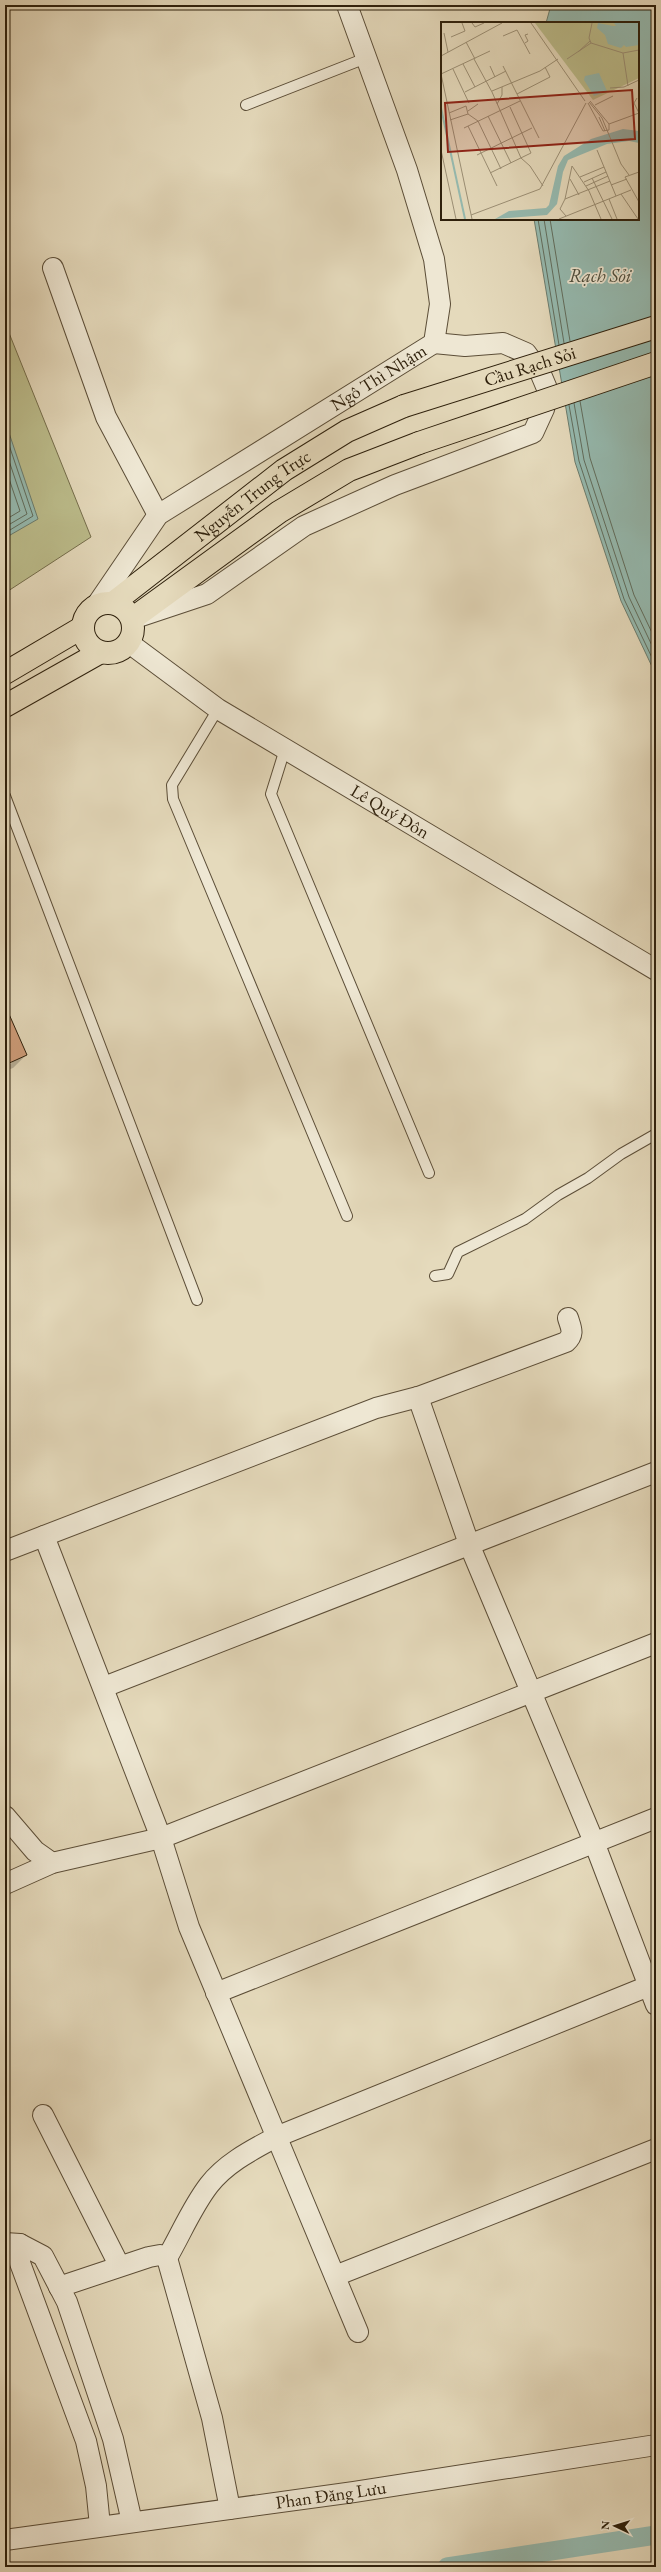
<svg xmlns="http://www.w3.org/2000/svg" width="661" height="2572" viewBox="0 0 661 2572" font-family="'EB Garamond',serif">
<style>
.green{fill:#bcbd8c;stroke:#756e4c}
.water{fill:#96bbb1;stroke:#6c7d6f}
.shadow{fill:#0003}
.lines{fill:none;stroke-linecap:round;stroke-linejoin:round}
.shore{stroke:#626e5e;stroke-width:1}
.canal{stroke:#96bbb1;stroke-width:19}
.building{fill:#cf9e7b;stroke:#2e200c}
.service-casing{stroke:#5c4e38;stroke-width:12}
.minor-casing{stroke:#5c4e38;stroke-width:22}
.primary-casing{stroke:#2e200c;stroke-width:24}
.service{stroke:#eee7d3;stroke-width:10}
.minor{stroke:#eee7d3;stroke-width:20}
.primary{stroke:#e5dabc;stroke-width:22}
.primary-bridge-casing{stroke:#2e200c;stroke-width:24;stroke-linecap:butt}
.primary-bridge{stroke:#e5dabc;stroke-width:22}
.labels{text-anchor:middle;stroke-width:3.5;stroke-linejoin:round;paint-order:stroke}
.street-label{font-size:18px;fill:#2e200c;stroke:#eee7d3}
.water-label{font-size:19px;font-style:italic;fill:#4d4e3e;stroke:#eee7d3}
.inset-river{fill:none;stroke:#96bbb1;stroke-width:2}
.inset-road{fill:none;stroke:#9c9076;stroke-width:1}
.view{fill:#8f2418;fill-opacity:0.15;stroke:#8f2418;stroke-width:2}
.inset-edge{fill:none;stroke:#2e200c;stroke-width:2}
</style>
<rect width="100%" height="100%" fill="#e5dabc"/>
<filter id="stains"><feTurbulence type="fractalNoise" baseFrequency=".005" numOctaves="4"/><feColorMatrix values="0 0 0 0 .2 0 0 0 0 .09 0 0 0 0 .02 0 0 0 .5 -.17"/></filter>
<radialGradient id="worn" r=".72"><stop offset=".6" stop-color="#630" stop-opacity="0"/><stop offset="1" stop-color="#630" stop-opacity=".3"/></radialGradient>
<path class="green" d="M 5,323 L 91,537 L 5,593 Z"/>
<path class="water" d="M 551,5 L 656,5 L 656,675 L 621,601 L 575,462 L 534,219 L 638,219 L 638,23 L 546,23 Z
M 5,421 L 38,519 L 5,538 Z"/>
<path class="shadow" d="M 5,1007 L 26,1055 L 13,1068 L 5,1071 L 5,1066 L 12,1063 L 12,1061 L 5,1064 Z"/>
<g class="lines">
<path class="shore" d="M 538,219 L 559,345
M 544,219 L 564,343
M 550,219 L 570,341
M 580,401 L 590,458 L 634,595 L 656,641
M 574,403 L 584,460 L 629,597 L 656,654
M 569,405 L 579,461 L 624,599 L 656,666
M 5,433 L 33,516 L 5,533
M 5,449 L 27,514 L 5,527
M 5,467 L 20,511 L 5,520"/>
<path class="canal" d="M 447,2567 L 656,2535"/>
</g>
<path class="building" d="M 5,1005 L 27,1055 L 5,1065 Z"/>
<g class="lines">
<defs>
<path id="service" d="M 246,105 L 366,58
M 218,709 L 172,785 L 173,799 L 347,1216
M 285,749 L 271,794 L 429,1173
M 5,796 L 197,1300
M 435,1276 L 448,1274 L 458,1252 L 525,1219 L 558,1195 L 588,1178 L 621,1154 L 656,1134"/>
<g id="minor">
<path d="M 53,268 L 106,417 L 158,515"/>
<path id="s1" d="M 96,606 L 158,515 L 434,343 L 440,304 L 434,259 L 407,170 L 347,5"/>
<path d="M 141,616 L 207,594 L 304,526 L 395,485 L 533,433 L 544,409 L 548,391 L 540,372 L 526,353 L 503,343 L 465,346 L 434,343"/>
<path id="s2" d="M 129,643 L 218,709 L 656,970"/>
<path d="M 418,1397 L 469,1544 L 594,1842 L 656,2005"/>
<path d="M 44,1536 L 161,1838 L 189,1927 L 358,2332"/>
<path d="M 5,1551 L 376,1408 L 418,1397 L 566,1342 C 575,1334 571,1328 568,1318"/>
<path d="M 104,1687 L 656,1472"/>
<path d="M 5,1816 L 35,1851 L 52,1863"/>
<path d="M 5,1884 L 52,1863 L 161,1838 L 656,1643"/>
<path d="M 216,1993 L 656,1818"/>
<path d="M 43,2115 L 119,2265"/>
<path d="M 5,2243 L 20,2244 L 43,2256 L 67,2302 L 113,2439 L 132,2522"/>
<path d="M 20,2244 L 20,2263 L 86,2441 L 96,2486 L 100,2526"/>
<path d="M 167,2258 C 181,2234 192,2207 209,2185 C 226,2163 252,2150 276,2137 L 656,1983"/>
<path d="M 335,2276 L 656,2149"/>
<path d="M 59,2287 L 149,2257 L 160,2255 L 167,2258 L 212,2418 L 230,2509"/>
<path id="s3" d="M 5,2540 L 354,2492 L 656,2445"/>
</g>
<g id="primary">
<circle cx="108" cy="628" r="25"/>
<path id="s4" d="M 113,603 L 284,470 L 347,431 L 404,406"/>
<path d="M 132,619 L 279,512 L 349,470 L 419,443"/>
<path d="M 5,673 L 83,627"/>
<path d="M 5,706 L 99,653"/>
</g>
</defs>
<use href="#service" class="service-casing"/>
<use href="#minor" class="minor-casing"/>
<use href="#primary" class="primary-casing"/>
<use href="#service" class="service"/>
<use href="#minor" class="minor"/>
<use href="#primary" class="primary"/>
<defs>
<g id="primary-bridge">
<path id="s5" d="M 404,406 L 656,327"/>
<path d="M 419,443 L 656,363"/>
</g>
</defs>
<use href="#primary-bridge" class="primary-bridge-casing"/>
<use href="#primary-bridge" class="primary-bridge"/>
</g>
<g class="labels">
<g class="street-label">
<text dy="6" stroke="none"><textPath href="#s5" startOffset="132">Cầu Rạch Sỏi</textPath></text>
<text dy="6" stroke="none"><textPath href="#s1" startOffset="370">Ngô Thì Nhậm</textPath></text>
<text dy="6" stroke="none"><textPath href="#s4" startOffset="176">Nguyễn Trung Trực</textPath></text>
<text dy="6" stroke="none"><textPath href="#s2" startOffset="311">Lê Quý Đôn</textPath></text>
<text dy="6" stroke="none"><textPath href="#s3" startOffset="329">Phan Đăng Lưu</textPath></text>
</g>
<g class="water-label">
<text x="600" y="282">Rạch Sỏi</text>
</g>
</g>
<g transform="translate(441 22)">
<rect width="198" height="198" fill="#e5dabc"/>
<path d="M 94,1 L 198,1 L 198,56 L 152,78 Z" fill="#bcbd8c"/>
<path d="M 157,1 L 172,4 L 175,4 L 173,1 L 198,1 L 198,23 L 185,25 L 183,23 L 180,26 L 167,22 L 164,13 L 156,6 ZM 158,51 L 166,69 L 153,74 L 143,58 L 144,54 ZM 182,107 L 198,109 L 198,121 L 188,119 L 166,122 L 127,138 L 122,150 L 116,182 L 106,193 L 54,197 L 68,189 L 105,186 L 108,183 L 117,144 L 123,134 L 150,117 Z" fill="#96bbb1"/>
<path class="inset-river" d="M 0,86 L 24,197"/>
<path class="inset-road" d="M 31,1 L 34,5 L 43,1M 90,1 L 144,79M 151,1 L 148,16 L 150,21 L 182,31 L 198,28M 3,11 L 7,30M 62,14 L 76,8 L 89,32M 10,15 L 24,9 L 21,1M 25,20 L 34,37M 84,21 L 87,19 L 84,13 L 87,12M 137,30 L 149,19M 182,31 L 187,64M 0,34 L 61,1M 33,37 L 51,70 L 80,136 L 89,144 L 102,164M 126,37 L 150,21M 22,42 L 34,65M 49,44 L 54,55M 62,44 L 98,116M 12,47 L 28,81M 0,52 L 31,197M 0,52 L 49,29M 169,66 L 183,65 L 198,58M 51,69 L 99,49 L 117,37M 24,70 L 65,49M 76,72 L 109,55 L 104,45M 196,76 L 193,81 L 198,91M 149,79 L 168,102 L 198,91M 148,80 L 161,96 L 180,142 L 188,153M 147,81 L 162,109 L 168,108 L 168,102M 56,82 L 61,73 L 61,65M 154,83 L 172,74M 27,89 L 37,82M 8,91 L 25,84M 27,92 L 37,99 L 60,147M 47,94 L 70,141M 158,95 L 164,109M 9,98 L 27,92 L 25,84M 27,104 L 56,164M 23,106 L 79,79M 0,128 L 15,197M 156,128 L 175,174M 36,133 L 91,106M 198,150 L 184,155 L 198,180M 49,151 L 90,131 L 69,85M 139,155 L 163,145M 151,156 L 171,197M 129,157 L 138,173M 143,160 L 165,150M 170,163 L 186,157M 145,164 L 167,154M 180,172 L 197,197M 124,177 L 169,159M 168,177 L 176,197M 30,193 L 99,167 L 145,81M 125,194 L 119,187 L 124,177 L 131,144 L 148,169 L 160,197M 118,197 L 190,168"/>
<path class="view" d="M 191,68 L 194,117 L 7,130 L 4,81 Z"/>
<rect width="198" height="198" class="inset-edge"/>
</g>
<rect width="661" height="2572" fill="none" stroke="#e5dabc" stroke-width="20"/>
<rect x="6" y="6" width="649" height="2560" fill="none" stroke="#2e200c" stroke-width="2"/>
<rect x="10" y="10" width="641" height="2552" fill="none" stroke="#2e200c"/>
<g transform="translate(615 2526) rotate(274)" stroke="#eee7d3" stroke-width="3" paint-order="stroke">
<path d="M0-3L7 15L0 10L-7 15Z" fill="#2e200c"/>
<text y="-6" font-size="11" font-weight="bold" text-anchor="middle" fill="#2e200c">N</text>
</g>
<rect width="100%" height="100%" filter="url(#stains)"/>
<rect width="100%" height="100%" fill="url(#worn)"/>
</svg>
